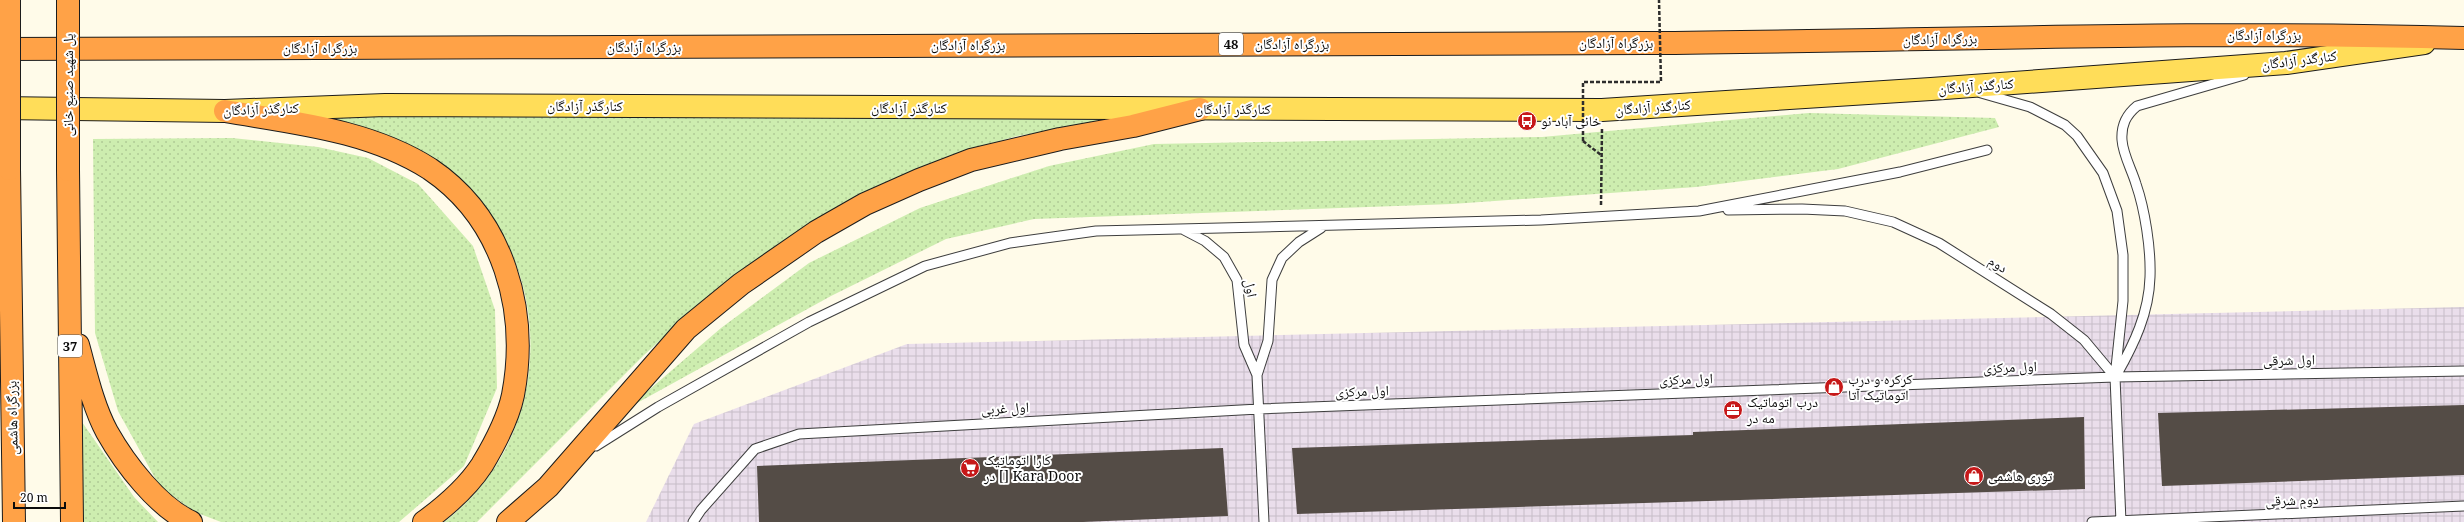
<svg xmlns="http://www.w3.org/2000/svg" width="2464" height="522" viewBox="0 0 2464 522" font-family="'Noto Serif','Noto Naskh Arabic',serif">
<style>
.industrial{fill:url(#industrial-grid)}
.grass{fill:url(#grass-dots)}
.building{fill:#544c46}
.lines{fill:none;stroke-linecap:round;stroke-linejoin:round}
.lane-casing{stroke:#3e3e3e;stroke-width:11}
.primary-casing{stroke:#1c1c1c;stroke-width:24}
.highway-casing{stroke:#1c1c1c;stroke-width:24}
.path{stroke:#2d2d2d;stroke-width:2.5;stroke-dasharray:4 2;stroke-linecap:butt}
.lane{stroke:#fff;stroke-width:9}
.primary{stroke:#ffdd59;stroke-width:22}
.highway{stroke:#ffa247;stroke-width:22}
.highway-bridge-casing{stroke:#1c1c1c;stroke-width:24;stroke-linecap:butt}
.path-bridge{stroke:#2d2d2d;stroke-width:2.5;stroke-dasharray:4 2;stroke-linecap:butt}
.highway-bridge{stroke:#ffa247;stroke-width:22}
.labels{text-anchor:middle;stroke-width:4;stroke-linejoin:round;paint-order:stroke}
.shield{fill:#fff;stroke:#545454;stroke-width:1}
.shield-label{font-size:13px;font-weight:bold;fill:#0b0b0b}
.street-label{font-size:14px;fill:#0b0b0b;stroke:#fff}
.poi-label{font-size:14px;fill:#0b0b0b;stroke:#fff;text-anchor:start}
</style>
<defs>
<pattern id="industrial-grid" width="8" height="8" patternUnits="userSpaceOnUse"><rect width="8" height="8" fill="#eadeeb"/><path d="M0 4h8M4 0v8" fill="none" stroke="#c7bdc8"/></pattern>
<pattern id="grass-dots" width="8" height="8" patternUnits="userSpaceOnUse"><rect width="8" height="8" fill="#cdedaf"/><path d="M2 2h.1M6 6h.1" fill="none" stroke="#afca95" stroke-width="1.8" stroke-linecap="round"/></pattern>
</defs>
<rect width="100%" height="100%" fill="#fffbe9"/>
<path class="industrial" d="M 2464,307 L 2464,522 L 646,522 L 694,424 L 907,344 Z"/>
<path class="grass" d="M 1809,113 L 1995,118 L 1999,127 L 1838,169 L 1696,187 L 1452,204 L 1034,219 L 946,239 L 831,296 L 628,408 L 721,328 L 809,263 L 920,208 L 1049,166 L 1154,144 L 1542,137 Z
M 305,115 L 1131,117 L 1017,136 L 961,152 L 907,174 L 678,324 L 643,356 L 477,522 L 444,522 C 555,438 559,269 457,177 C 414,138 360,127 305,115 Z
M 232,138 L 318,147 L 368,158 L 418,184 L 473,246 L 495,310 L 497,388 L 464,466 L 399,522 L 221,522 L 195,512 L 160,487 L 118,411 L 95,333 L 93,139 Z
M 82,422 L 134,497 L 158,522 L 83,522 Z"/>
<path class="building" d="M 2464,405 L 2464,475 L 2162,486 L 2158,413 Z
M 2084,417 L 2085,489 L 1297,514 L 1292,448 L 1693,435 L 1693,432 Z
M 1223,448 L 1228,516 L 1083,522 L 759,522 L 757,466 Z"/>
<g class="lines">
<defs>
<path id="lane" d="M 1981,93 L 2030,107 L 2065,125 L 2077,136 L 2103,173 L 2117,211 L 2123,255 L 2123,301 L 2115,377 L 2121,522
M 1728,210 L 1802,209 L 1845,211 L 1893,222 L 1939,243 L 2051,314 L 2084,340 L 2115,377
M 1184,230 L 1205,241 L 1224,257 L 1237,280 L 1244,345 L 1257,375 L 1264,522
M 2117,374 C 2134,344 2149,313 2150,277 C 2151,249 2145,210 2136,184 C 2132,170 2123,155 2122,140 C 2121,125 2126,115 2137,106 L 2244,75
M 1257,375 L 1268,341 L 1272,280 L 1282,258 L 1299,242 L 1321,228
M 596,446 L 658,407 L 809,322 L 925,266 L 1010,243 L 1096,231 L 1541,220 L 1699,211 L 1900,172 L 1987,150
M 693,522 L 701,510 L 755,449 L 799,434 L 1259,409 L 2115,377 L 2464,371
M 2092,522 L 2464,506"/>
<path id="primary" d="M 0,108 L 225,111 L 385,105 L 1602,110 L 1931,89 L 2286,63 L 2424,43"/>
<path id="highway" d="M 0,49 C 549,47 1098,46 1647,43 C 1919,41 2192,30 2464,38
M 225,111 C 294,123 369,130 430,169 C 504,219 529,311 513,395 C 508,419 494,445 482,465 C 467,488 446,506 424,522
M 9,169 L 14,522
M 68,170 L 72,522
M 78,345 C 86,374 93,406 107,432 C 125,464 158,507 191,522
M 508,522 L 548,487 L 686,329 L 741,284 L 816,232 L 865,204 L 919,180 L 971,160 L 1060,139 L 1133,126 L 1200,109"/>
</defs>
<use href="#lane" class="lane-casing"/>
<use href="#primary" class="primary-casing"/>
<use href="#highway" class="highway-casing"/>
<path class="path" d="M 1583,141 L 1601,155
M 1601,205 L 1602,128"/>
<use href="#lane" class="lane"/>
<use href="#primary" class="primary"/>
<use href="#highway" class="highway"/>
<defs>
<path id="highway-bridge" d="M 9,0 L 9,169
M 68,170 L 68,0"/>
</defs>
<use href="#highway-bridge" class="highway-bridge-casing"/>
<path class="path-bridge" d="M 1583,141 L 1583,82 L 1661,82 L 1659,0"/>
<use href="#highway-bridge" class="highway-bridge"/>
</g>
<defs>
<symbol id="bus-disc" viewBox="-11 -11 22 22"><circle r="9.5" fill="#c61819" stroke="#fff"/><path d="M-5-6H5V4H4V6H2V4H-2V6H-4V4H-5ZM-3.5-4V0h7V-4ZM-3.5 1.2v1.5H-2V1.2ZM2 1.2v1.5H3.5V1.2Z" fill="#fff"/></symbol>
<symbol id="shop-disc" viewBox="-11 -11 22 22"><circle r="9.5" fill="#c61819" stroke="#fff"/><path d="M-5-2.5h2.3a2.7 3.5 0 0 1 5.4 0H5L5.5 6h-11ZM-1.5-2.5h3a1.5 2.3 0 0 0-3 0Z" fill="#fff"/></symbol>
<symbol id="office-disc" viewBox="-11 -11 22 22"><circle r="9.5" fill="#c61819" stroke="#fff"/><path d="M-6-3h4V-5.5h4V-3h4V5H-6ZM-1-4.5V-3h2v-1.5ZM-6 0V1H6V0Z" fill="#fff"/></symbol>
<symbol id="supermarket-disc" viewBox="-11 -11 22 22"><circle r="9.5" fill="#c61819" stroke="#fff"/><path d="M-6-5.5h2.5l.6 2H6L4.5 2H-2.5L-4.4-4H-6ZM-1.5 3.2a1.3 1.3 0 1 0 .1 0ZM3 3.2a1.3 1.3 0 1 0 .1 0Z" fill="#fff"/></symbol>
</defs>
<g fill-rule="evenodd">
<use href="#bus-disc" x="1516" y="110" width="22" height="22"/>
<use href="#shop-disc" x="1823" y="376" width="22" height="22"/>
<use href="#office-disc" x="1722" y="399" width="22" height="22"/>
<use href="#supermarket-disc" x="959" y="457" width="22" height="22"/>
<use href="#shop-disc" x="1963" y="465" width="22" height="22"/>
</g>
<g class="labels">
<g class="shield">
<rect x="1219" y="33" width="24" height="22" rx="3"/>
<rect x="58" y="335" width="24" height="22" rx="3"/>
</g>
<g class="shield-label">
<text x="1231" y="49">48</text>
<text x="70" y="351">37</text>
</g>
<g class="street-label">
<text x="2264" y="40">بزرگراه آزادگان</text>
<text transform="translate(1940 39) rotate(-1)" y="5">بزرگراه آزادگان</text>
<text x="1616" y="48">بزرگراه آزادگان</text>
<text x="1292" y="49">بزرگراه آزادگان</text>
<text x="968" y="50">بزرگراه آزادگان</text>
<text x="644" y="52">بزرگراه آزادگان</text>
<text x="320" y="53">بزرگراه آزادگان</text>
<text transform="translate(2299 60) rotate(-7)" y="5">کنارگذر آزادگان</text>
<text transform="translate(68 85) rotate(-90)" y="5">پل شهید صنیع خانی</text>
<text transform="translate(1976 86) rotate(-4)" y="5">کنارگذر آزادگان</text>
<text x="585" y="111">کنارگذر آزادگان</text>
<text transform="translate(1653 107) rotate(-4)" y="5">کنارگذر آزادگان</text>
<text x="909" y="113">کنارگذر آزادگان</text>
<text transform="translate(261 109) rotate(-2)" y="5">کنارگذر آزادگان</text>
<text x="1233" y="114">کنارگذر آزادگان</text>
<text transform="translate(1998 264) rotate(32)" y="5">دوم</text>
<text transform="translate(1251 288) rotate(80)" y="5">اول</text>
<text transform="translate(2289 360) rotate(-1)" y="5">اول شرقی</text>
<text transform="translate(2010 367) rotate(-2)" y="5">اول مرکزی</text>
<text transform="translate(1686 379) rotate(-2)" y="5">اول مرکزی</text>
<text transform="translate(1362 391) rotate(-2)" y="5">اول مرکزی</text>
<text transform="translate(1005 408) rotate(-3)" y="5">اول غربی</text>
<text transform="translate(12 418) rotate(-91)" y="5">بزرگراه هاشمی</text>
<text transform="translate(2292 500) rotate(-2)" y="5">دوم شرقی</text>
</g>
<g class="poi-label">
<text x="1541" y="126">خانی آباد نو</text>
<text x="1848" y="384">کرکره و درب<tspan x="1848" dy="16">اتوماتیک آتا</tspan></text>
<text x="1747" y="407">درب اتوماتیک<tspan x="1747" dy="16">مه در</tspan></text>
<text x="984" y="465">کارا اتوماتیک<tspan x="984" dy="16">در [] Kara Door</tspan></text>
<text x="1988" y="481">توری هاشمی</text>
</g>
</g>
<path d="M14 502v6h51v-6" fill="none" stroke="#0b0b0b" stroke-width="2"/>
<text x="20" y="502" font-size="12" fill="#0b0b0b" stroke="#ffffff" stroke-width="3" paint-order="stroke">20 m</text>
</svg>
